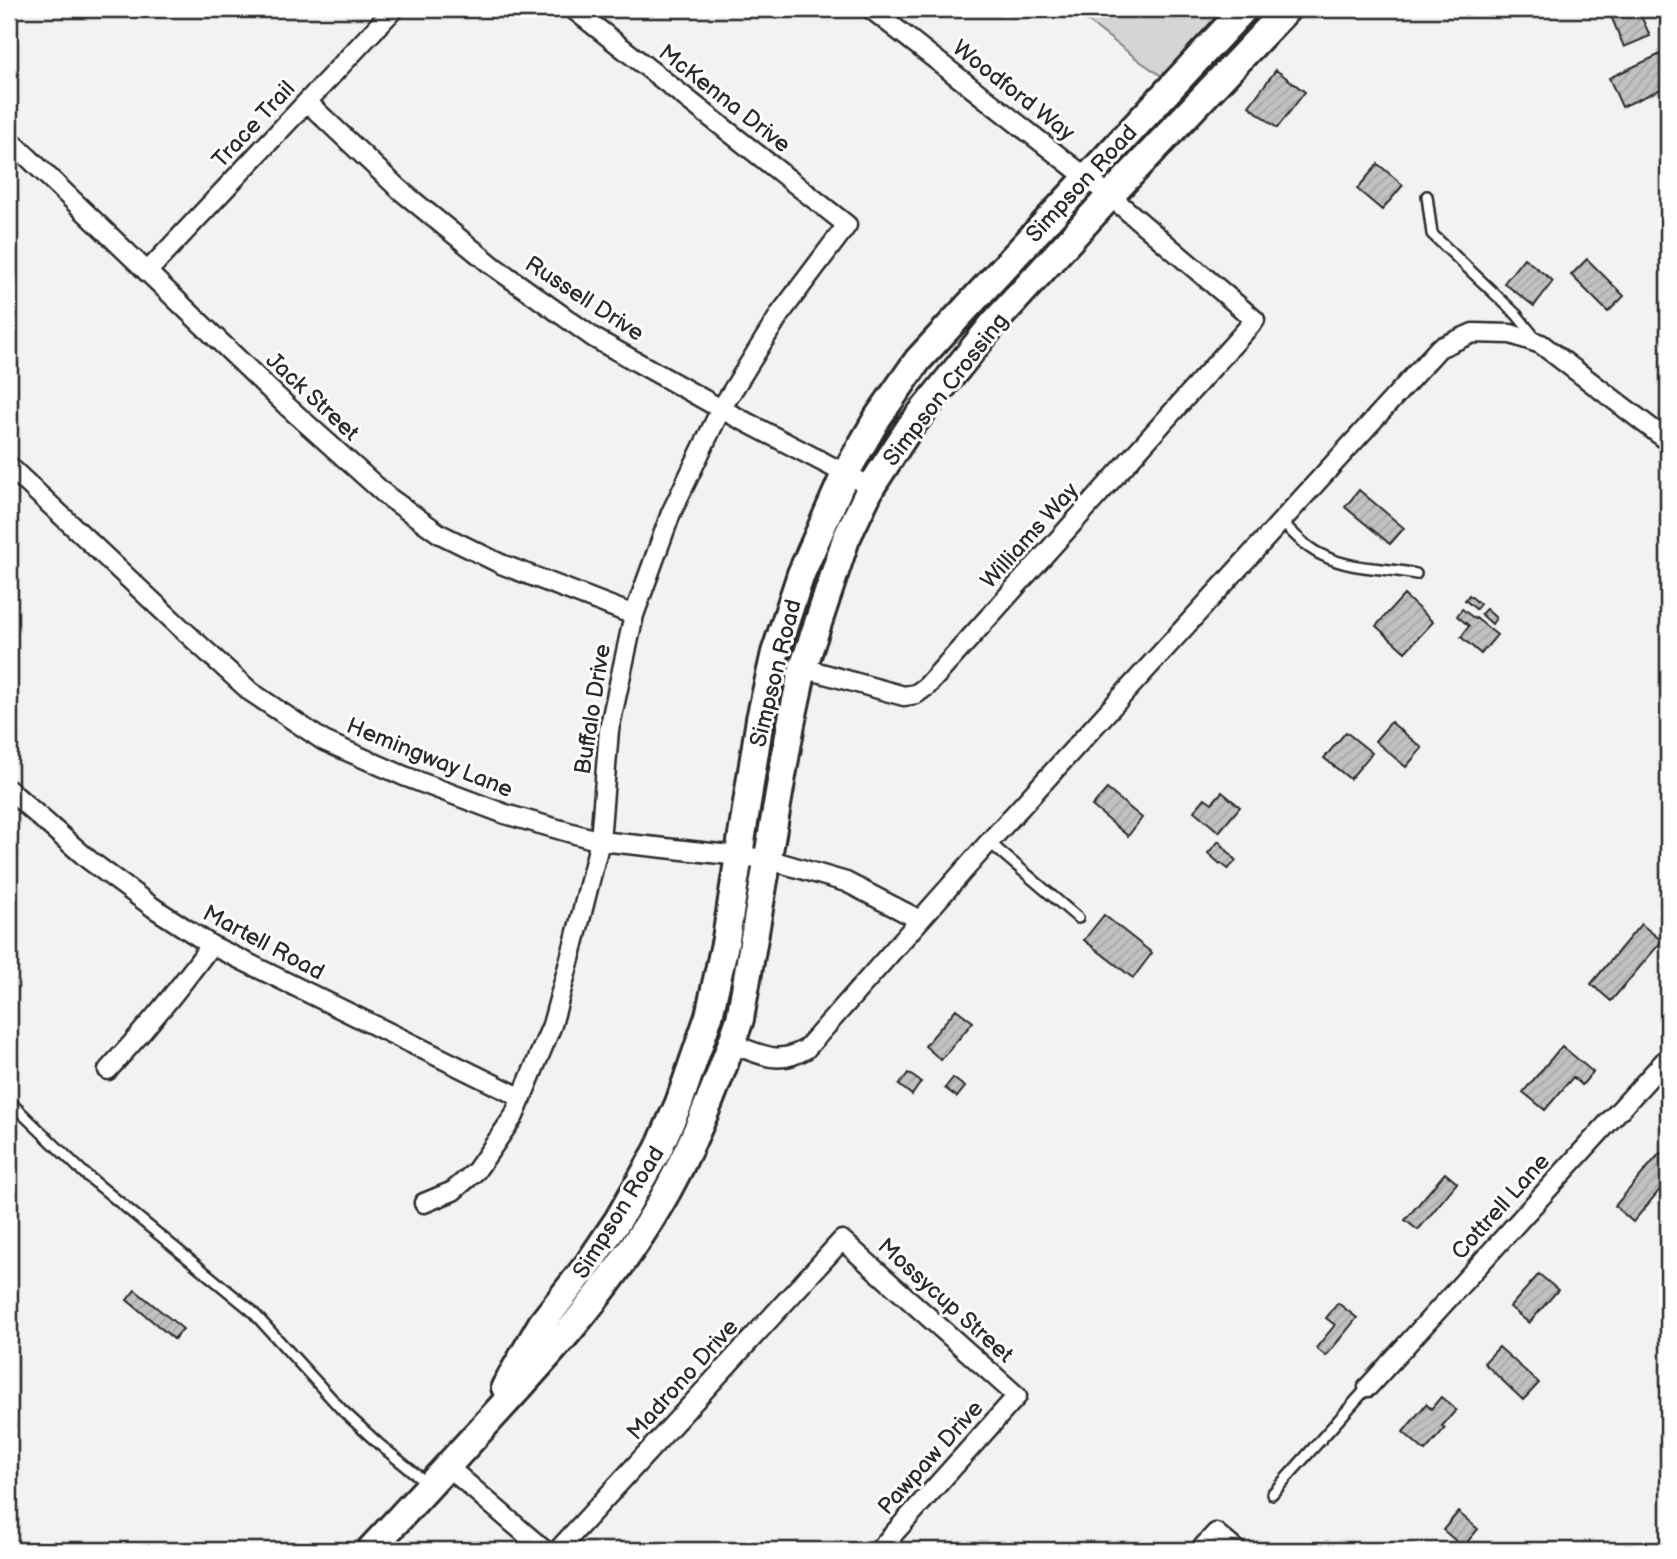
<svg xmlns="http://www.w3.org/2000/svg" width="1677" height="1559" viewBox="0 0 1677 1559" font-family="'Balsamiq Sans',sans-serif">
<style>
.grass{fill:#d5d5d5;stroke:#808080;stroke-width:2}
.building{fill:url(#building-hatch);stroke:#2b2b2b;stroke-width:2}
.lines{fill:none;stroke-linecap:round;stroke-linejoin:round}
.lane-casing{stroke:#2b2b2b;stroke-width:14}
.street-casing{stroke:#2b2b2b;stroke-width:23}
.secondary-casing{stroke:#2b2b2b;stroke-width:32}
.lane{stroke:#fff;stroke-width:9}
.street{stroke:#fff;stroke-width:18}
.secondary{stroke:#fff;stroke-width:26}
.labels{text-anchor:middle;stroke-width:6;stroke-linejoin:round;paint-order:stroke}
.street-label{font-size:23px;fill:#2b2b2b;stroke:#fff}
</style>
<defs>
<pattern id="building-hatch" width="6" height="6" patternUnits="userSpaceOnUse" patternTransform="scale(1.75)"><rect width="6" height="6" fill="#c1c1c1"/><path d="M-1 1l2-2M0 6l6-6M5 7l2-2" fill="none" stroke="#a6a6a6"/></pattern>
</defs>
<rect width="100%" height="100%" fill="#f2f2f2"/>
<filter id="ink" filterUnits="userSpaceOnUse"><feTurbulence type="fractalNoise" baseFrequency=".0143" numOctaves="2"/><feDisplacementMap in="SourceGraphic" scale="14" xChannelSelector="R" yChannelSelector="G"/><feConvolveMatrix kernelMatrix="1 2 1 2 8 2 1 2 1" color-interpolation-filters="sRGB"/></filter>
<g filter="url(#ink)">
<path class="grass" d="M 1072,9 L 1224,9 L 1163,77 L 1141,62 Z"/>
<path class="building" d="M 1608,9 L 1638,9 L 1650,36 L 1624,47 Z
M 1667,51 L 1668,55 L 1668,86 L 1622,107 L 1609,78 Z
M 1276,70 L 1305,92 L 1277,128 L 1249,106 Z
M 1668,129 L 1668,151 L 1660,133 Z
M 1378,164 L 1403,185 L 1382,210 L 1357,189 Z
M 1524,258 L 1553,281 L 1534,306 L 1504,283 Z
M 1587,259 L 1624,296 L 1608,312 L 1571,275 Z
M 1359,490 L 1404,528 L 1390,544 L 1345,507 Z
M 1404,595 L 1433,622 L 1405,652 L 1376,626 Z
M 1469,595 L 1480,604 L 1476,609 L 1465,600 Z
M 1462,609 L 1475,619 L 1476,618 L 1497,635 L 1481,654 L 1461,637 L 1469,626 L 1457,616 Z
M 1486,609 L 1496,618 L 1492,624 L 1481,614 Z
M 1391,722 L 1422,748 L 1406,767 L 1375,741 Z
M 1346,732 L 1372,753 L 1350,779 L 1324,758 Z
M 1107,789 L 1142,818 L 1128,836 L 1092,806 Z
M 1222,792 L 1240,807 L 1219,832 L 1194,811 L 1205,798 L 1212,803 Z
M 1219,841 L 1236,861 L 1228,869 L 1221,863 L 1220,864 L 1208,853 Z
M 1104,915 L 1152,953 L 1133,978 L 1084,940 Z
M 1641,924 L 1662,941 L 1611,1001 L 1591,984 Z
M 956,1009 L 973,1022 L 941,1060 L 925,1046 Z
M 1562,1046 L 1593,1072 L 1582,1085 L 1573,1077 L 1545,1110 L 1523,1092 Z
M 908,1073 L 921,1082 L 912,1095 L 899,1085 Z
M 953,1078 L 965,1087 L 957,1097 L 945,1088 Z
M 1660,1153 L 1668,1160 L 1668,1180 L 1633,1222 L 1615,1206 Z
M 1445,1173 L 1457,1183 L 1418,1230 L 1405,1220 Z
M 1539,1274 L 1558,1290 L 1529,1323 L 1510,1307 Z
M 135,1290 L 183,1329 L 174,1339 L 127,1300 Z
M 1338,1303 L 1357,1318 L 1326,1356 L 1316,1348 L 1335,1325 L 1326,1318 Z
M 1499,1347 L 1539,1383 L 1523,1400 L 1484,1363 Z
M 1441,1397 L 1456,1410 L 1442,1426 L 1445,1428 L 1425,1451 L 1403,1432 L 1426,1404 L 1431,1409 Z
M 1458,1512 L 1478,1529 L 1463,1547 L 1443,1530 Z"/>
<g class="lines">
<defs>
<path id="lane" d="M 1427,196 L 1432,234 L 1517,315 L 1537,340
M 1281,521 C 1294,534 1307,549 1324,556 C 1352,570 1385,567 1416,574
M 989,842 L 1078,918
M 9,1101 L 85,1174 L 251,1310 L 342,1410 L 380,1445 L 428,1484
M 1272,1494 L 1368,1387"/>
<path id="street" d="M 307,102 L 400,190 L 493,266 L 594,338 L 721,409 L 871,487
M 9,139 L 289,408 L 387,496 L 440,534 L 501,564 L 634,615
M 147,272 L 394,9
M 9,466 L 181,628 L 251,692 L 324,741 L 404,776 L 505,814 L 600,841 L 767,859 L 846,882 L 920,920
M 803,668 L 904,696 L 916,694 L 927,686 L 1255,320 L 1110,196 L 871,9
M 9,790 L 89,860 L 154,908 L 211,945 L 522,1098
M 732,1044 C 761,1054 777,1066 806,1049 L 989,842 L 1439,348 L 1473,333 L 1511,334 L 1541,344 L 1668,441
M 108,1070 C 145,1030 179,989 211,945
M 424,1203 L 453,1191 L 476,1171 L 514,1116 L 552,1025 L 574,944 L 600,841 L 609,730 L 634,615 L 671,513 L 721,409 L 780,314 L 847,225 L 573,9
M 1368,1387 L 1668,1057
M 447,1466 L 544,1550
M 558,1550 L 842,1240 L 1017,1396 L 879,1550
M 1200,1550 L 1216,1533 L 1236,1550"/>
<path id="secondary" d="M 505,1387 L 542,1323 L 589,1263 L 618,1220 L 658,1150 L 679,1103 L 709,1016 L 726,939 L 760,719 L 775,653 L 801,574 L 845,474 L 878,417 L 918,360 L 1244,9
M 370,1550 C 412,1505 454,1459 496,1413 C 555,1349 613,1284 657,1209 C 692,1150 718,1084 740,1019 L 791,724 L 803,668 L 846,539 L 871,487 L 910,427 L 994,323 L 1110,196 L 1287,9"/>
</defs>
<use href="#lane" class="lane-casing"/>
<use href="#street" class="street-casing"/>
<use href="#secondary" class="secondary-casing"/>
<use href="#lane" class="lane"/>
<use href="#street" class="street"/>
<use href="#secondary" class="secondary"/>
</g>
</g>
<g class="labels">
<g class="street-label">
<text transform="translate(1014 90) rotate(38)" y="8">Woodford Way</text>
<text transform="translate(725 98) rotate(38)" y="8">McKenna Drive</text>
<text transform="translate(253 124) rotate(-47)" y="8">Trace Trail</text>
<text transform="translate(1081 183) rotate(-47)" y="8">Simpson Road</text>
<text transform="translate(585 298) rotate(33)" y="8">Russell Drive</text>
<text transform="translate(945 389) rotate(-52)" y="8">Simpson Crossing</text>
<text transform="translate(313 396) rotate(43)" y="8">Jack Street</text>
<text transform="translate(1029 535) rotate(-48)" y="8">Williams Way</text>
<text transform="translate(775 673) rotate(-76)" y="8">Simpson Road</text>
<text transform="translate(592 709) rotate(-81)" y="8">Buffalo Drive</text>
<text transform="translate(430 757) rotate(22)" y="8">Hemingway Lane</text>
<text transform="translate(264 942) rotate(28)" y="8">Martell Road</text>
<text transform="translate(1500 1206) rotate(-48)" y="8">Cottrell Lane</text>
<text transform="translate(618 1212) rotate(-58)" y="8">Simpson Road</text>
<text transform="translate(946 1300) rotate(42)" y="8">Mossycup Street</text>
<text transform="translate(682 1379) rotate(-48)" y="8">Madrono Drive</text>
<text transform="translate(930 1457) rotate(-48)" y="8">Pawpaw Drive</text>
</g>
</g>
<rect width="1677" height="1559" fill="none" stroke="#fff" stroke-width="35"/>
<rect x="18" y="18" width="1642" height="1524" fill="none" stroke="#2b2b2b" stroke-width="2.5" filter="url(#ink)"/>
</svg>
